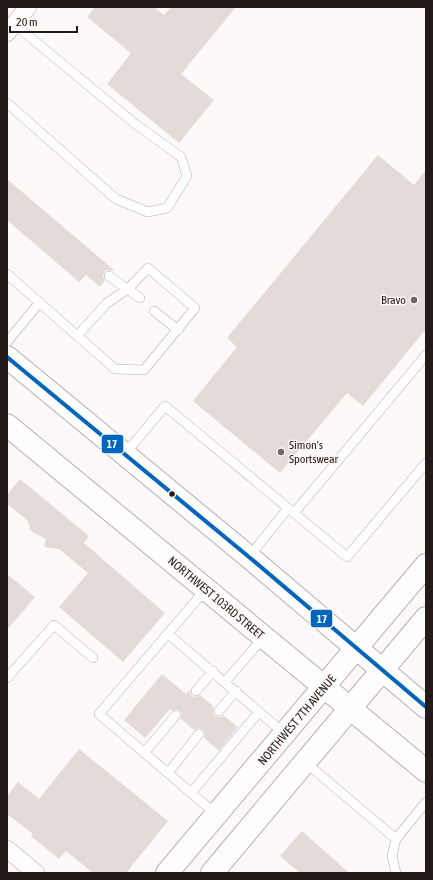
<svg xmlns="http://www.w3.org/2000/svg" width="433" height="880" viewBox="0 0 433 880" font-family="'Asap Condensed',sans-serif">
<style>
.building{fill:#e2dbd8}
.lines{fill:none;stroke-linecap:round;stroke-linejoin:round}
.lane-casing{stroke:#b6afae;stroke-width:10}
.street-casing{stroke:#b6afae;stroke-width:18}
.primary-casing{stroke:#b6afae;stroke-width:24}
.lane{stroke:#fffefe;stroke-width:9}
.street{stroke:#fffefe;stroke-width:17}
.primary{stroke:#fffefe;stroke-width:22}
.bus-1-casing{stroke:#fef8f7;stroke-width:7}
.bus-1{stroke:#0065bd;stroke-width:4}
.poi-dot{fill:#706867;stroke:#fef8f7;stroke-width:1.5}
.bus-dot{fill:#241a19;stroke:#fef8f7;stroke-width:1.5}
.labels{text-anchor:middle;stroke-width:3;stroke-linejoin:round;paint-order:stroke}
.poi-label{font-size:12px;fill:#241a19;stroke:#fef8f7;text-anchor:end}
.street-label{font-size:12px;fill:#241a19;stroke:#fef8f7}
.line-badge{stroke:#fef8f7;stroke-width:1.5}
.badge-label{font-size:11px;text-anchor:middle;font-weight:bold;fill:#fff}
</style>
<rect width="100%" height="100%" fill="#fdf9f8"/>
<path class="building" d="M 95,7 L 154,7 L 164,15 L 171,7 L 236,7 L 181,74 L 214,100 L 179,143 L 107,84 L 131,53 L 87,17 Z
M 378,155 L 414,185 L 426,170 L 426,329 L 363,406 L 347,393 L 280,473 L 193,401 L 237,347 L 227,338 Z
M 7,179 L 114,270 L 113,271 L 107,270 L 104,272 L 103,276 L 105,280 L 100,287 L 86,275 L 79,282 L 7,220 Z
M 20,479 L 89,536 L 84,543 L 165,613 L 123,662 L 59,607 L 88,573 L 59,549 L 44,547 L 46,539 L 34,533 L 30,529 L 28,521 L 7,504 L 7,495 Z
M 7,574 L 35,597 L 7,630 Z
M 162,674 L 186,694 L 191,689 L 190,693 L 192,696 L 195,697 L 200,695 L 214,707 L 213,713 L 215,716 L 221,717 L 223,715 L 238,727 L 219,751 L 204,738 L 205,734 L 203,730 L 199,728 L 194,730 L 181,719 L 182,713 L 177,709 L 172,711 L 170,709 L 145,738 L 124,720 Z
M 79,749 L 168,821 L 126,873 L 93,873 L 66,851 L 59,859 L 31,836 L 33,834 L 7,814 L 7,796 L 18,782 L 39,799 Z
M 302,831 L 349,873 L 300,873 L 280,856 Z"/>
<g class="lines">
<defs>
<path id="lane" d="M 7,103 L 116,199 L 148,212 L 167,208 L 187,176 L 181,157 L 134,123 L 14,24
M 7,274 L 115,369 L 144,370 L 195,308 L 148,268 L 128,289 L 107,303 L 77,336
M 109,276 L 140,298
M 154,311 L 178,330
M 7,342 L 40,302
M 125,454 L 165,406 L 288,508
M 294,513 L 426,355
M 249,557 L 288,508 L 347,557 L 426,463
M 206,589 L 99,714 L 217,815
M 168,634 L 259,712 L 191,793
M 7,678 L 54,625 L 93,658
M 225,682 L 264,637
M 196,691 L 213,671
M 219,711 L 236,691
M 259,712 L 285,734
M 144,753 L 176,715
M 305,762 L 396,839 L 426,802
M 168,773 L 199,734
M 396,839 L 392,856 L 396,873"/>
<path id="street" d="M 7,33 L 28,7
M 7,849 L 36,873"/>
<path id="primary" d="M 7,357 L 249,557 L 426,707
M 7,425 L 426,771
M 167,873 L 426,565
M 212,873 L 426,618"/>
</defs>
<use href="#lane" class="lane-casing"/>
<use href="#street" class="street-casing"/>
<use href="#primary" class="primary-casing"/>
<use href="#lane" class="lane"/>
<use href="#street" class="street"/>
<use href="#primary" class="primary"/>
<defs>
<path id="bus-1" d="M 7,357 L 249,557 L 426,707"/>
</defs>
<use href="#bus-1" class="bus-1-casing"/>
<use href="#bus-1" class="bus-1"/>
</g>
<g class="poi-dot">
<circle cx="414" cy="300" r="4"/>
<circle cx="281" cy="452" r="4"/>
</g>
<circle class="bus-dot" cx="172" cy="494" r="3.5"/>
<g class="labels">
<g class="poi-label">
<text x="406" y="304">Bravo</text>
<text x="289" y="449" text-anchor="start">Simon's<tspan x="289" dy="14">Sportswear</tspan></text>
</g>
<g class="street-label">
<text transform="translate(216 598) rotate(40)" y="4">NORTHWEST 103RD STREET</text>
<text transform="translate(297 720) rotate(-50)" y="4">NORTHWEST 7TH AVENUE</text>
</g>
</g>
<g class="line-badge">
<rect x="101" y="434" width="23" height="20" rx="4" fill="#0065bd"/>
<rect x="310" y="609" width="23" height="19" rx="4" fill="#0065bd"/>
</g>
<g class="badge-label">
<text x="112" y="448">17</text>
<text x="322" y="623">17</text>
</g>
<rect width="433" height="880" fill="none" stroke="#241a19" stroke-width="16"/>
<path d="M10 26v6h67v-6" fill="none" stroke="#241a19" stroke-width="2"/>
<text x="16" y="26" font-size="12" fill="#241a19" stroke="#fef8f7" stroke-width="3" paint-order="stroke">20 m</text>
</svg>
